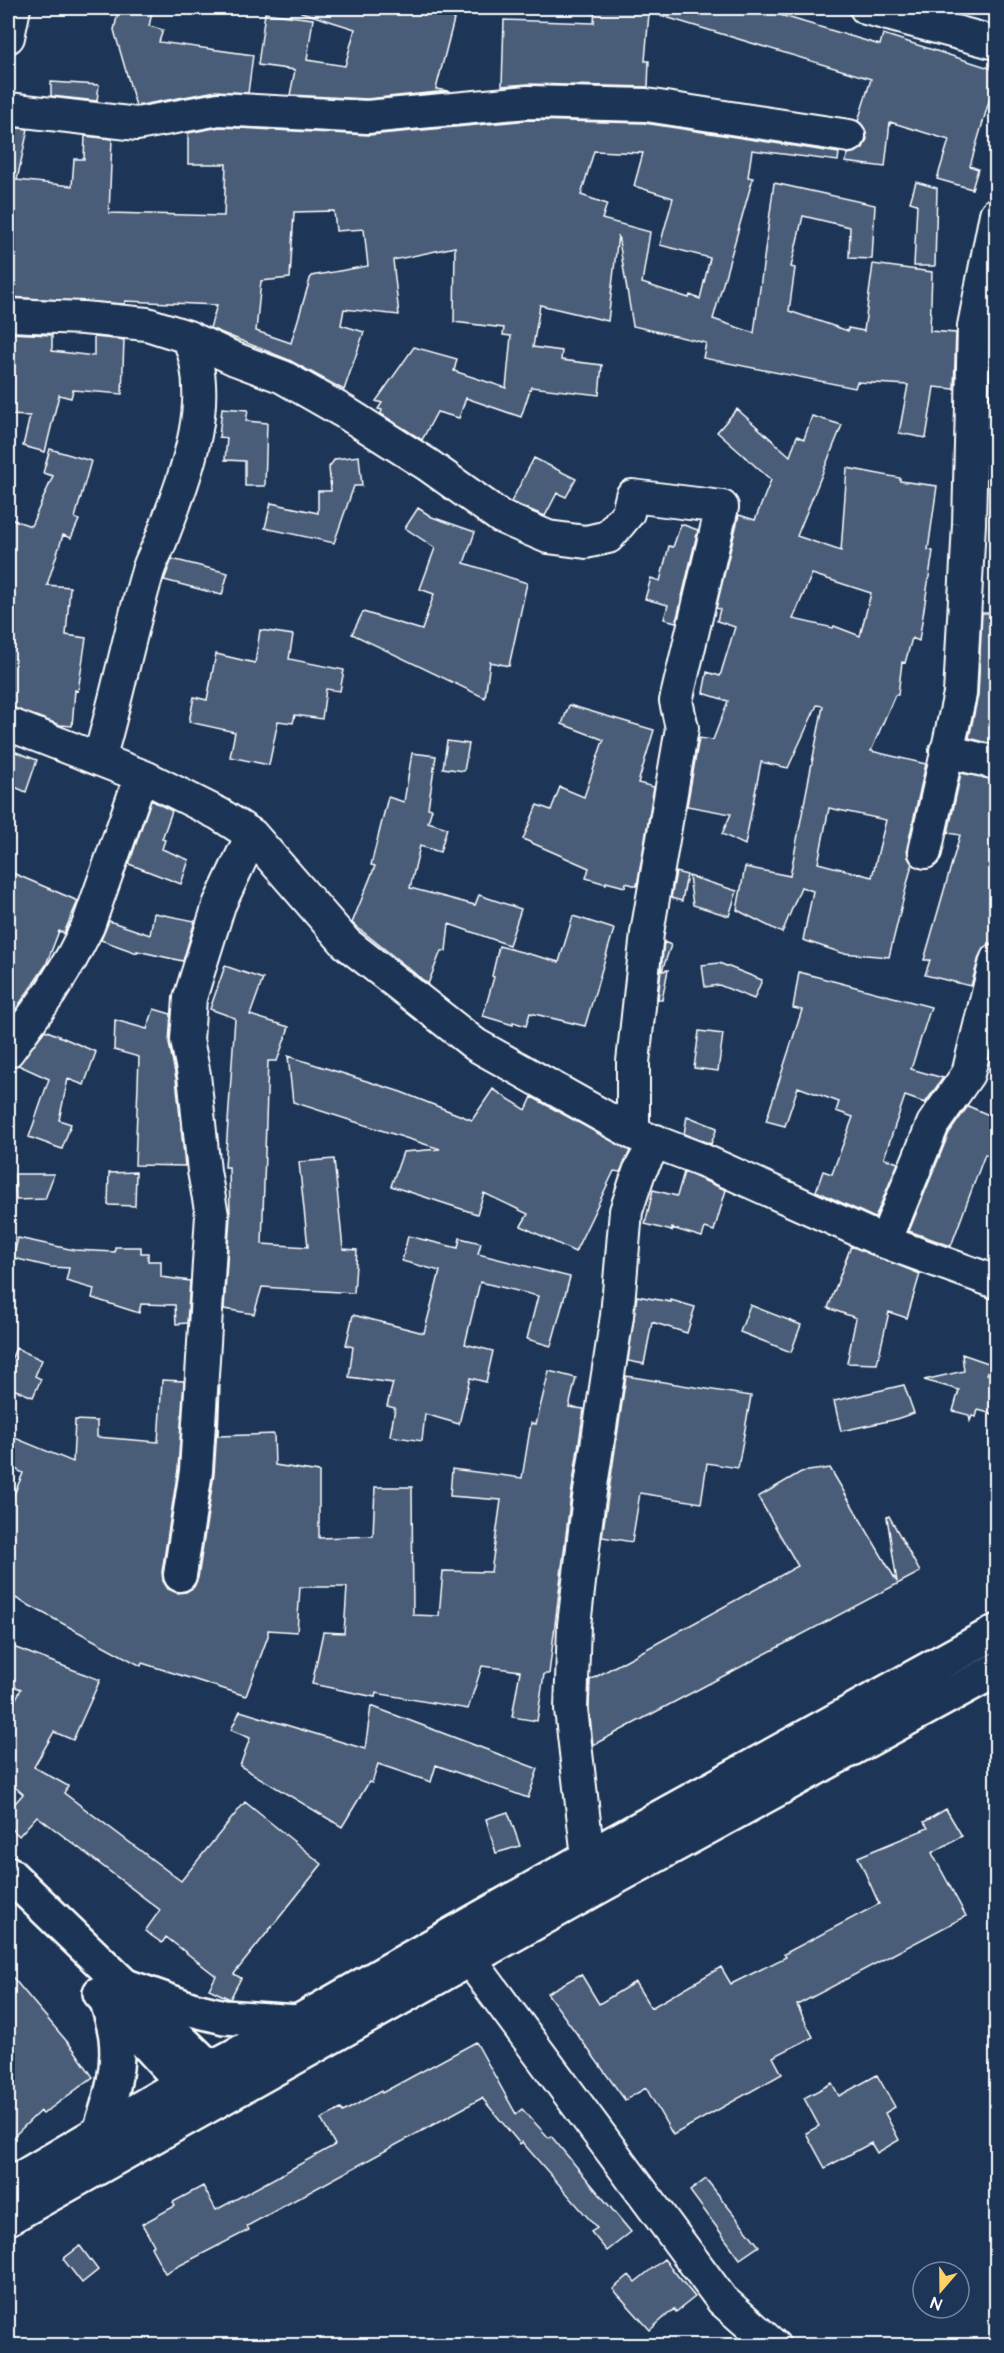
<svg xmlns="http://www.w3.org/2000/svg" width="1004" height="2353" viewBox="0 0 1004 2353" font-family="'Architects Daughter',sans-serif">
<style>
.building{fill:#4a5d79;stroke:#fff;stroke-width:1.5;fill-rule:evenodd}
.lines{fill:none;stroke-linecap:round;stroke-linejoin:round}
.minor-casing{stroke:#fff;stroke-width:36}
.secondary-casing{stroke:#fff;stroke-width:38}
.primary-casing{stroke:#fff;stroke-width:38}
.minor{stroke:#1d3557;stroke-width:32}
.secondary{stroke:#1d3557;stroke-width:33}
.primary{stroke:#1d3557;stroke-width:33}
</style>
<rect width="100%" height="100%" fill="#1d3557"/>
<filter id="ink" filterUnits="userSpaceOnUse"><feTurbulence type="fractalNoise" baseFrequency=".0167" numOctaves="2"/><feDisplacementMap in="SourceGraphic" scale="12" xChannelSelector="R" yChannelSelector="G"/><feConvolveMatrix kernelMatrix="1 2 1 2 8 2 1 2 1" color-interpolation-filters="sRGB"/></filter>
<g filter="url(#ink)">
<path class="building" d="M 119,8 L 153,8 L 149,26 L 163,30 L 159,42 L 253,55 L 248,93 L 216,91 L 136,106 L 114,30 Z
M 302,8 L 457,8 L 436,89 L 448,91 L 367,99 L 290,95 L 295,70 L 258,65 L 265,13 L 313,19 L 307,60 L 345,66 L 355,29 L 301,12 Z
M 595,8 L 649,13 L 645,61 L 649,61 L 648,87 L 528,84 L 502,86 L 504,20 L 594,23 Z
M 652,8 L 757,8 L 880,45 L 883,34 L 996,70 L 996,100 L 990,98 L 970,166 L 978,169 L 972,189 L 937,179 L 949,140 L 890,122 L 885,167 L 845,162 L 848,154 L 856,152 L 863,148 L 867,139 L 865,129 L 858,121 L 871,79 L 652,13 Z
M 51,82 L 99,85 L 97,101 L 51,96 Z
M 529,120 L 644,123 L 839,153 L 838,161 L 752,150 L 748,177 L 753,178 L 713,319 L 754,333 L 774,183 L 875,205 L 872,259 L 849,258 L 850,227 L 803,216 L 791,267 L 795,268 L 789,311 L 848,331 L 848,328 L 864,331 L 873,264 L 932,272 L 930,331 L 956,333 L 954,389 L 934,387 L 926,438 L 899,433 L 908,385 L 857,382 L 855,388 L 703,358 L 706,343 L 633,326 L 618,235 L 608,321 L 540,305 L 533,347 L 562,351 L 561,360 L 602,365 L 599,395 L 531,387 L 521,417 L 466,398 L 459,418 L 437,412 L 422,440 L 381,414 L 382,410 L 378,409 L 382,403 L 376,401 L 414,347 L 457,359 L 454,371 L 506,388 L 511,336 L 503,335 L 504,328 L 454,322 L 455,247 L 393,260 L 399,315 L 344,309 L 341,325 L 364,332 L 344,390 L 289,360 L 210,328 L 217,305 L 125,301 L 125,304 L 8,297 L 8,179 L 72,186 L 74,159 L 84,159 L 85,136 L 112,139 L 109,213 L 224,216 L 226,164 L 188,164 L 188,133 L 220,127 L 369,135 ZM 594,151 L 643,153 L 634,186 L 673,198 L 660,245 L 710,258 L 700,299 L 690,295 L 689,298 L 642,283 L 650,232 L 602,219 L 607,204 L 581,195 ZM 334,211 L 336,231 L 364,229 L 368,266 L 311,276 L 291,343 L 256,331 L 261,281 L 290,278 L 294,212 Z
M 8,127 L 28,129 L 17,180 L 8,179 Z
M 916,182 L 937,188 L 935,266 L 914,266 L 917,204 L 910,202 Z
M 8,333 L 52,335 L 52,351 L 94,356 L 94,337 L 124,340 L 122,394 L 73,390 L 71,398 L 59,395 L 45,452 L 23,446 L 30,416 L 8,415 Z
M 992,335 L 996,336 L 996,379 L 991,378 Z
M 222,408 L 248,410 L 246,421 L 267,423 L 265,486 L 245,486 L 245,461 L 225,460 L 227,438 L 219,437 Z
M 737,409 L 790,456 L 797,436 L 804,439 L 812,416 L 842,425 L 797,536 L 841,551 L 847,468 L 900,478 L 900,481 L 937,486 L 928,550 L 933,551 L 919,641 L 912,638 L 905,663 L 902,662 L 898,695 L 895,695 L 871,751 L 926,764 L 907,848 L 908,857 L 912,864 L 889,957 L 842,953 L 803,940 L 813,891 L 801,887 L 782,933 L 737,910 L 745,867 L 790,876 L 823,706 L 817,705 L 788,768 L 761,762 L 745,845 L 722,834 L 731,814 L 687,806 L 699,738 L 713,740 L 728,701 L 703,693 L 707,672 L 720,676 L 735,627 L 717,621 L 720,609 L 716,608 L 739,515 L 755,520 L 771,480 L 717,432 ZM 812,574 L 871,593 L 860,636 L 834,626 L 833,628 L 793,619 ZM 829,808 L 886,820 L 872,877 L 818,863 Z
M 50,449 L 91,461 L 75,518 L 79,520 L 71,538 L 63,535 L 47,585 L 70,587 L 66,635 L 86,638 L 78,691 L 75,690 L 72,726 L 60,725 L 8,706 L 8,518 L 31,526 L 53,476 L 43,473 Z
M 359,456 L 362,486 L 354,486 L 334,543 L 265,528 L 271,503 L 318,513 L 318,491 L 331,491 L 329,467 L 335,459 Z
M 534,458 L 576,479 L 566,497 L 557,493 L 545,516 L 511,502 Z
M 418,508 L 432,517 L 475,532 L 464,563 L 527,583 L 509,666 L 490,662 L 485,698 L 352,634 L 363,612 L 422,630 L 434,594 L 420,589 L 435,548 L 405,528 Z
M 681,524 L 698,530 L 676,622 L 664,619 L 668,605 L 645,599 L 651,578 L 660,581 L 669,546 L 673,547 Z
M 172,559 L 228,573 L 222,595 L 164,580 Z
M 982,613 L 996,613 L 996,745 L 969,738 L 978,695 Z
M 260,630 L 293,635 L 289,659 L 344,670 L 340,691 L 326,689 L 322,719 L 295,715 L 293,723 L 278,721 L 269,765 L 230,757 L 235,732 L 189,722 L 194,697 L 207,700 L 216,654 L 255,663 Z
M 569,705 L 654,730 L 638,783 L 654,787 L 637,886 L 626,883 L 625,887 L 606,882 L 606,884 L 586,878 L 589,868 L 523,839 L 537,805 L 551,810 L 560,787 L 584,797 L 602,744 L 604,740 L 562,724 Z
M 447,741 L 469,744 L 464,771 L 443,768 Z
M 8,749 L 37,760 L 26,792 L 8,784 Z
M 412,753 L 436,756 L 428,808 L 432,809 L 428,822 L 447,828 L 440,852 L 420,846 L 410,888 L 475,905 L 479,895 L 521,909 L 509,945 L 449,924 L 446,951 L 441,951 L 428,984 L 352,923 L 375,866 L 371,865 L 388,797 L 404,802 Z
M 961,773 L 996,780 L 996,944 L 990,944 L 983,949 L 979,957 L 971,986 L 925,975 L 930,960 L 924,960 L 960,835 L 948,833 Z
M 151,800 L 172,811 L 162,839 L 165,840 L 162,849 L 189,860 L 181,884 L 129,864 Z
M 8,871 L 78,901 L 64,933 L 59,931 L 46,965 L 8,1021 Z
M 676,872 L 687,875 L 682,901 L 671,898 Z
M 689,876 L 737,891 L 729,916 L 693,905 Z
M 154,913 L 195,921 L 183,961 L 137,951 L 137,953 L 101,940 L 109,921 L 150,935 Z
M 573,916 L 614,929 L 585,1026 L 530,1013 L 526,1026 L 513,1022 L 513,1025 L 483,1016 L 494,977 L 492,976 L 499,946 L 559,962 Z
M 664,942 L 671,945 L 662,971 L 668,970 L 662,1000 L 658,999 Z
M 719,963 L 762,980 L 754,999 L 719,985 L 705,987 L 702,965 Z
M 225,966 L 263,979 L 250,1015 L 289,1027 L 277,1061 L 268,1061 L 262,1244 L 308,1247 L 299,1162 L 334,1159 L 343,1249 L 357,1250 L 354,1293 L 262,1287 L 254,1314 L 224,1309 L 230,1216 L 229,1167 L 225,1167 L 235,1018 L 210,1009 Z
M 799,972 L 931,1007 L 911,1069 L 943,1078 L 925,1103 L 905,1096 L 884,1158 L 898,1163 L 875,1218 L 816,1191 L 823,1171 L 832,1174 L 853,1117 L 836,1111 L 839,1102 L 798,1087 L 785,1126 L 766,1121 L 802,1010 L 793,1008 Z
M 154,1009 L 171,1014 L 169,1043 L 176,1078 L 185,1166 L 135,1165 L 139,1057 L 114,1050 L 115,1020 L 147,1029 Z
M 45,1030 L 96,1052 L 84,1085 L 68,1079 L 59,1120 L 71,1124 L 62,1149 L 29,1137 L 49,1079 L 18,1065 Z
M 699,1031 L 723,1034 L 718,1071 L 694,1068 Z
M 288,1056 L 401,1092 L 472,1120 L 493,1089 L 526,1110 L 532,1097 L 630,1151 L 620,1172 L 614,1171 L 575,1252 L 521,1226 L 528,1214 L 484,1193 L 477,1214 L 391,1186 L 403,1152 L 440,1149 L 293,1102 Z
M 968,1106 L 996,1118 L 996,1136 L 989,1156 L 985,1154 L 951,1246 L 909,1231 L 949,1133 Z
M 687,1116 L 717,1128 L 711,1144 L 684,1134 Z
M 136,1172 L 135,1206 L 108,1205 L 109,1173 Z
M 684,1172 L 726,1190 L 714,1231 L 705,1228 L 702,1237 L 672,1228 L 672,1231 L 645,1224 L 653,1190 L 677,1196 Z
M 15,1174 L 54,1174 L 45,1199 L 16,1200 Z
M 408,1236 L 458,1248 L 460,1238 L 481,1243 L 478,1254 L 570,1277 L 551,1346 L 527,1339 L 538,1296 L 480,1282 L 465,1344 L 493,1351 L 486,1382 L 470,1378 L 459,1424 L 425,1414 L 422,1441 L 390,1436 L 395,1408 L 387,1406 L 393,1383 L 349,1377 L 353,1347 L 346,1345 L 353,1315 L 424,1333 L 440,1271 L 402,1261 Z
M 18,1238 L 74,1250 L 115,1252 L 115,1247 L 141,1247 L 141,1253 L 148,1253 L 148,1261 L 161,1261 L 161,1277 L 190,1281 L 187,1323 L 176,1324 L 175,1305 L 141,1304 L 139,1313 L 92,1298 L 94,1289 L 66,1281 L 69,1268 L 51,1267 L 13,1258 Z
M 851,1246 L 920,1274 L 907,1318 L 889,1312 L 877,1364 L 847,1363 L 856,1318 L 828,1308 Z
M 637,1296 L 671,1302 L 671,1300 L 695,1307 L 687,1333 L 652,1322 L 644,1364 L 628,1361 Z
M 750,1305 L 801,1325 L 791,1352 L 740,1332 Z
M 16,1348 L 42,1360 L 35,1376 L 41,1379 L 33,1397 L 8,1387 L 8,1367 Z
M 962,1354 L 991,1364 L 987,1374 L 996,1377 L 996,1415 L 978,1410 L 976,1417 L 972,1416 L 970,1421 L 969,1415 L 953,1411 L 959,1390 L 924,1380 L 964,1371 Z
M 549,1371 L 576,1378 L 569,1407 L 584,1409 L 570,1502 L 549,1674 L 544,1674 L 537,1721 L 512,1717 L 520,1671 L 482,1666 L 468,1709 L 376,1693 L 375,1697 L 312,1684 L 323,1632 L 344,1633 L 347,1587 L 300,1587 L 297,1632 L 268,1630 L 268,1636 L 246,1696 L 142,1663 L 141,1666 L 8,1594 L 8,1509 L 23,1473 L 8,1465 L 8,1435 L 73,1462 L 75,1420 L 97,1421 L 97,1437 L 158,1442 L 162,1380 L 184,1381 L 178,1469 L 162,1572 L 163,1581 L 168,1589 L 177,1593 L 186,1592 L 194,1587 L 198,1578 L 214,1474 L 220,1384 L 218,1436 L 274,1434 L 275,1465 L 319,1472 L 319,1538 L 373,1536 L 375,1487 L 412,1487 L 413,1615 L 439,1616 L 443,1571 L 491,1572 L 501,1500 L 450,1496 L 452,1469 L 522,1478 L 531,1423 L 536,1424 Z
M 626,1376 L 751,1396 L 738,1468 L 707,1463 L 701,1503 L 640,1493 L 632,1542 L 602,1537 Z
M 904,1385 L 914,1413 L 893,1420 L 841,1431 L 834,1401 Z
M 830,1468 L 897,1582 L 887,1517 L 889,1516 L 920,1572 L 593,1745 L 589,1708 L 590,1680 L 798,1566 L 758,1497 L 801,1472 Z
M 8,1645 L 100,1680 L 73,1740 L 54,1732 L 34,1767 L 68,1786 L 64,1793 L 181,1881 L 245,1802 L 322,1864 L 234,1974 L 241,1978 L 230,1999 L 209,1989 L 216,1976 L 166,1937 L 162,1943 L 145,1931 L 160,1910 L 37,1816 L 19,1836 L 8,1825 L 8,1811 L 23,1794 L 8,1781 L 8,1714 L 21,1689 L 8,1684 Z
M 371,1706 L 538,1769 L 528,1798 L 436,1765 L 431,1782 L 378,1764 L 372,1783 L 369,1782 L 342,1827 L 240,1766 L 250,1738 L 231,1730 L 240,1711 L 365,1749 Z
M 946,1809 L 962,1836 L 932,1853 L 966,1916 L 797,2005 L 813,2037 L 773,2057 L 782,2074 L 673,2135 L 646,2088 L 625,2100 L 547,1993 L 581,1974 L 599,2004 L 635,1982 L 651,2008 L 721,1967 L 731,1984 L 786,1957 L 784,1954 L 879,1904 L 858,1857 L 928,1828 L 924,1822 Z
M 508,1812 L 520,1846 L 496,1853 L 486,1819 Z
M 8,1972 L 75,2051 L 93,2077 L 43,2114 L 40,2111 L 8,2142 Z
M 476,2042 L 516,2114 L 522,2109 L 549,2138 L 551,2136 L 631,2232 L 607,2251 L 591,2232 L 597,2228 L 522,2142 L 520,2144 L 482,2098 L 247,2226 L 249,2230 L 165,2273 L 151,2247 L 154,2245 L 142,2224 L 175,2206 L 173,2202 L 203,2186 L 216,2210 L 335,2145 L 321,2119 L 341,2109 L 343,2112 L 381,2091 L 382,2093 Z
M 877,2075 L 895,2107 L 885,2113 L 899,2140 L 877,2153 L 871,2143 L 825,2168 L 806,2133 L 819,2126 L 804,2098 L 832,2083 L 839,2096 Z
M 706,2179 L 759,2246 L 740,2259 L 690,2191 Z
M 80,2246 L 98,2270 L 82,2283 L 63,2259 Z
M 664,2259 L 695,2297 L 676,2312 L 674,2309 L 650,2330 L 613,2289 L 629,2275 L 635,2282 Z"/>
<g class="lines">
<defs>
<path id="minor" d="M 866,8 L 996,43
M 8,37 L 14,8
M 8,109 L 137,124 L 219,109 L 367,117 L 528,102 L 646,105 L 849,136
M 8,315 L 83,318 L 147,324 L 188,337 L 235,359 L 283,377 L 346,413 L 428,465 L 501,517 L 548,537 L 586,542 L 608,537 L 628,513 L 632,496 L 722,507 L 676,701 L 682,728 L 647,933 L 633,1062 L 633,1132
M 8,724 L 147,778 L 219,814 L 252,835 L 346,943 L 476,1045 L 635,1134 L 700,1159 L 885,1242 L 996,1282
M 946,751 L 996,763
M 99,759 C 117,698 129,635 147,574 C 150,562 157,551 161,540 C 184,479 217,401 188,337
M 925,852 L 960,694 L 969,524 L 974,326 L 996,214
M 8,1051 L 50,993 L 72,957 L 88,926 L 141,776
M 885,1242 L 933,1124 L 968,1074 L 996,961
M 180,1575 L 196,1471 L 212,1215 L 204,1171 L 194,1075 L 187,1040 L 190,998 L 219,905 L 252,835
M 588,1857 L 571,1709 L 574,1625 L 588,1505 L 617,1316 L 626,1211 L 639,1172 L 656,1141
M 470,1960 L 722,2300 L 774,2346"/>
<path id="secondary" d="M 8,1873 L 211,2069 L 228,2091
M 100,1993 L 183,2083 L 198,2105"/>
<path id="primary" d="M 123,1985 L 191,2009 L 224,2017 L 298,2022
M 100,2131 C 110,2100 120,2071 116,2038 C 115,2026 110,2013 107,2001
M 8,2186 L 183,2083 L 298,2022 L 588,1857 L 996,1632
M 8,2218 L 600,1886 L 996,1670"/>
</defs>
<use href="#minor" class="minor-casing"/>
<use href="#secondary" class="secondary-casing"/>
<use href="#primary" class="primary-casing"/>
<use href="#minor" class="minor"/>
<use href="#secondary" class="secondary"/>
<use href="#primary" class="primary"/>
</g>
</g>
<rect width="1004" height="2353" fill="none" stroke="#1d3557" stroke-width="30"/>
<rect x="15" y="15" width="974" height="2323" fill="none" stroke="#fff" stroke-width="2" filter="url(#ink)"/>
<g transform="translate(941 2290) rotate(200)"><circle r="28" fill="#1d3557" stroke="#77869a" stroke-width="1.5"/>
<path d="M0-4.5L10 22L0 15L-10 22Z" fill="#ffd166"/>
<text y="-9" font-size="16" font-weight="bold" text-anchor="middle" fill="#ffffff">N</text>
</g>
</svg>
